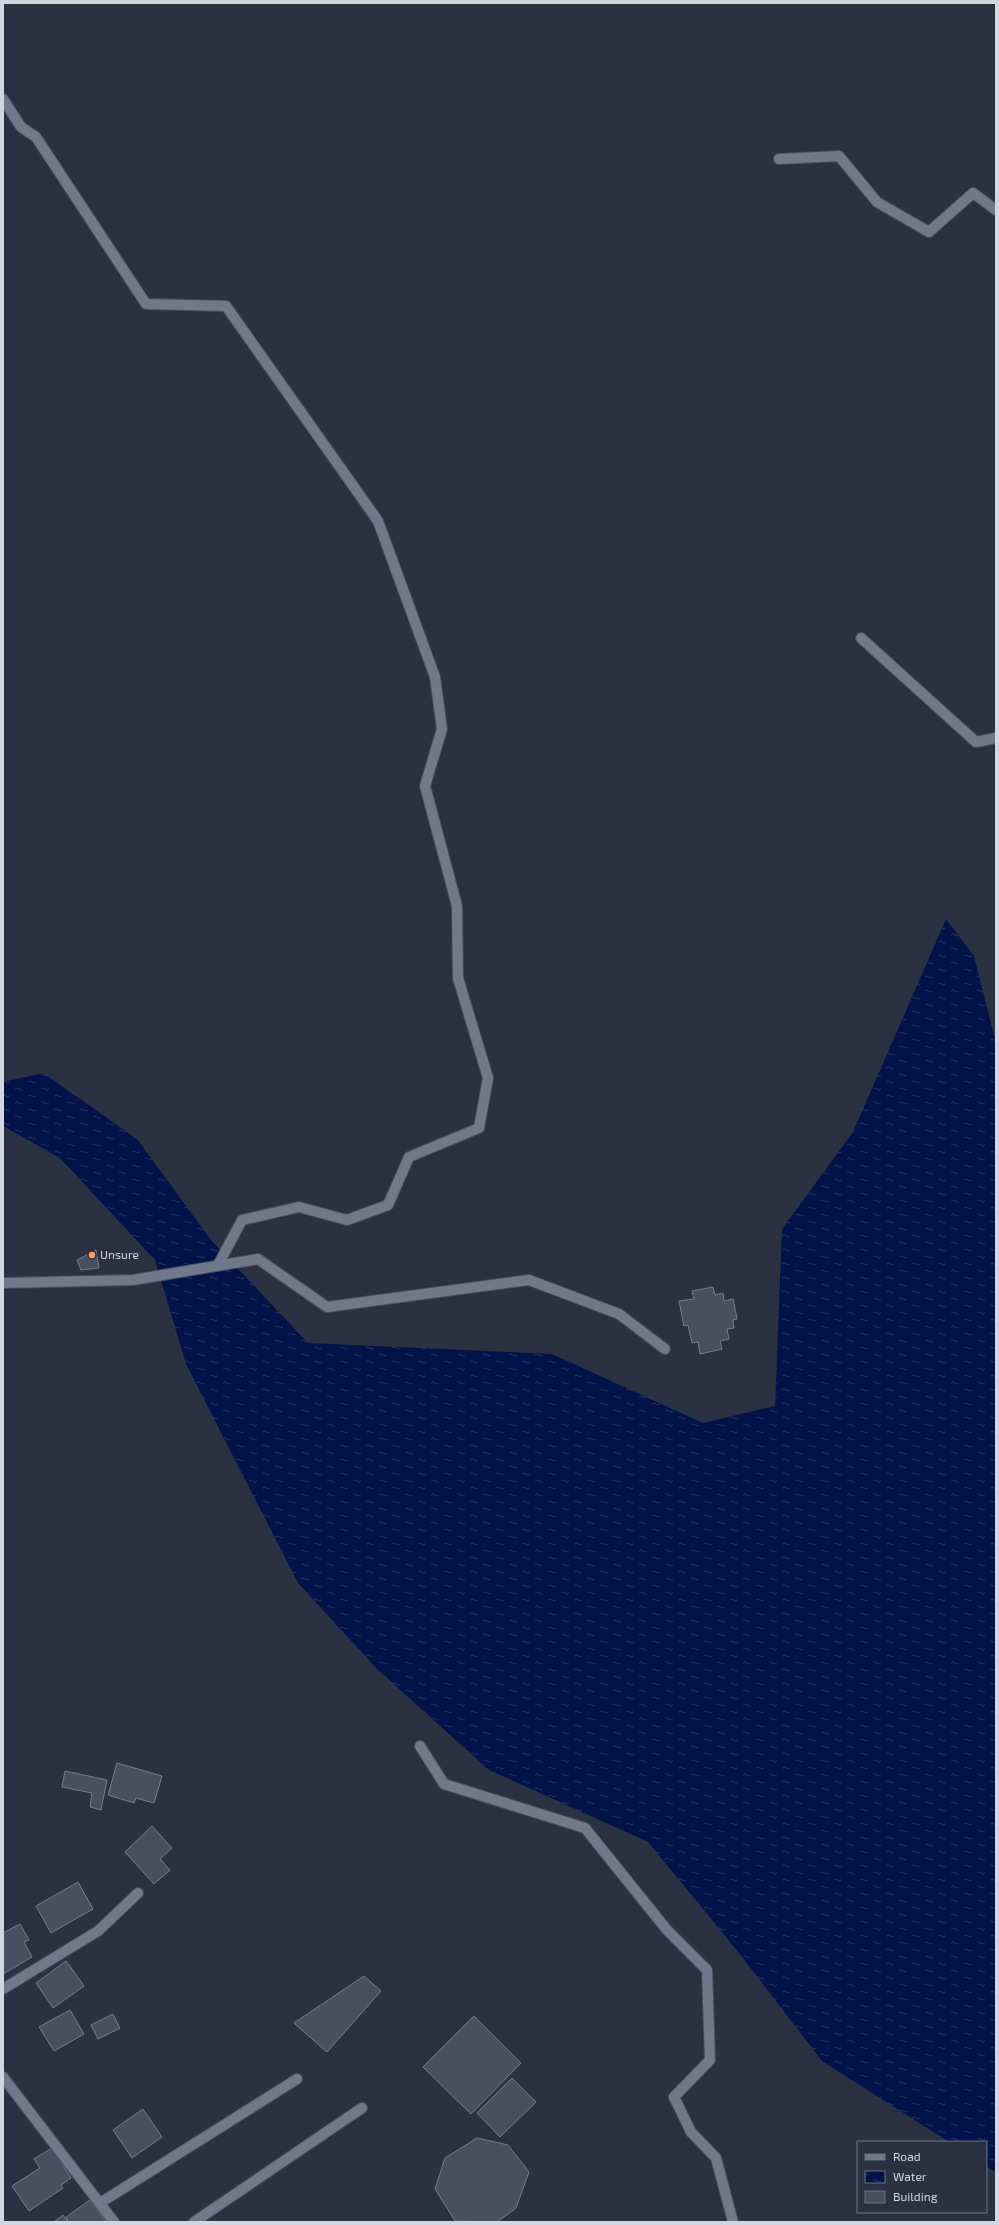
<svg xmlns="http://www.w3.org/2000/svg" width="999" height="2225" viewBox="0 0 999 2225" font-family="'Exo 2',sans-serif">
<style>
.water{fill:url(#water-ripples)}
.building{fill:#474f60;stroke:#747d8f}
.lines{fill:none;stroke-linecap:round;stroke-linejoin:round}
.minor-casing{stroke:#474f5c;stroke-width:12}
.minor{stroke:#6f798b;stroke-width:10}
.poi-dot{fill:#fe9b58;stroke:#2a3241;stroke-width:1.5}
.labels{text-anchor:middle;stroke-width:4;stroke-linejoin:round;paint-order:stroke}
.poi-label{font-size:12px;fill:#d1d6e0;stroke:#2a3241;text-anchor:start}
</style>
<defs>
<pattern id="water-ripples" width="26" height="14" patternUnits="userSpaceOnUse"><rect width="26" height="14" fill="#011348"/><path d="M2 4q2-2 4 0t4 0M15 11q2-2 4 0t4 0" fill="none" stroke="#253562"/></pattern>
</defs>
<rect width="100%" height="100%" fill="#2a3241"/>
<path class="water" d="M 946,919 L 974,956 L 996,1043 L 996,2172 L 986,2166 L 986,2142 L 949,2142 L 822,2061 L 739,1953 L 648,1842 L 489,1770 L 377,1669 L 298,1583 L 186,1364 L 155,1260 L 60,1158 L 3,1126 L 3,1082 L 43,1073 L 137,1139 L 211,1240 L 308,1343 L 552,1354 L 703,1423 L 775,1406 L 782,1229 L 853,1132 Z"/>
<path class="building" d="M 96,1250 L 99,1268 L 81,1270 L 77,1260 Z
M 713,1287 L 715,1295 L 723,1293 L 724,1301 L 733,1299 L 737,1319 L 733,1320 L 734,1328 L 727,1329 L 729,1339 L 720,1341 L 722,1349 L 700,1354 L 698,1342 L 692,1343 L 688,1325 L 684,1326 L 679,1301 L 694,1299 L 692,1291 Z
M 117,1763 L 162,1776 L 154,1803 L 136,1798 L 134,1803 L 108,1795 Z
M 65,1771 L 107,1780 L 101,1810 L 90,1807 L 92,1793 L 62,1787 Z
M 152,1826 L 172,1848 L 160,1859 L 170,1870 L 154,1884 L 125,1852 Z
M 78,1882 L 93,1909 L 51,1933 L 36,1906 Z
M 20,1924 L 29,1940 L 24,1942 L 32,1957 L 3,1974 L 3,1933 Z
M 66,1961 L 84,1986 L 53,2008 L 36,1983 Z
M 364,1976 L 381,1991 L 327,2052 L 294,2023 Z
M 70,2010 L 84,2034 L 54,2051 L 39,2027 Z
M 113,2014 L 120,2028 L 98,2039 L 91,2025 Z
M 474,2016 L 521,2063 L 471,2114 L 423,2067 Z
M 512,2078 L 536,2102 L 500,2137 L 477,2113 Z
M 143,2109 L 162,2137 L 132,2158 L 113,2130 Z
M 477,2138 L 508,2145 L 529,2172 L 516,2208 L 497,2222 L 455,2221 L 435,2189 L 445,2158 Z
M 52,2148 L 71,2178 L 61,2185 L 63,2188 L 29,2211 L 12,2186 L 40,2168 L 34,2159 Z
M 90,2200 L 106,2222 L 69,2222 L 66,2217 Z
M 63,2215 L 68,2222 L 54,2222 Z"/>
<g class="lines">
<defs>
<path id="minor" d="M 3,99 L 21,127 L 36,137 L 146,304 L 226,306 L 378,521 L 435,677 L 442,729 L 425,786 L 457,906 L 458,978 L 488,1078 L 479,1128 L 409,1157 L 388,1205 L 347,1220 L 299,1207 L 242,1220 L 218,1265
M 779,159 L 839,156 L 877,202 L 929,232 L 973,193 L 996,210
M 861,638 L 976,742 L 996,738
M 3,1283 L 133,1280 L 258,1259 L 327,1307 L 529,1280 L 619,1314 L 665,1349
M 420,1746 L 444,1784 L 585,1828 L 667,1930 L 707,1970 L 710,2060 L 674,2097 L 691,2132 L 716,2158 L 733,2222
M 3,1989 L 98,1931 L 138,1893
M 3,2077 L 114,2222
M 100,2203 L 297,2079
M 194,2222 L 362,2108"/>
</defs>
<use href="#minor" class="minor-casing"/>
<use href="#minor" class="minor"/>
</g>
<circle class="poi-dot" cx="92" cy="1255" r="4"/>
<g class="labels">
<g class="poi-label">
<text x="100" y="1259">Unsure</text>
</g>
</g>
<rect width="999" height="2225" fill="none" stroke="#d1d6e0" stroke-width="8"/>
<rect x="857" y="2141" width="130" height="72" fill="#2a3241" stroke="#6d7481"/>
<rect x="865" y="2154" width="20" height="6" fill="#6f798b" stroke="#6d7481"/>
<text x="893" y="2161" font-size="12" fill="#d1d6e0">Road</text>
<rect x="865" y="2171" width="20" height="12" fill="url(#water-ripples)" stroke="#6d7481"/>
<text x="893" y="2181" font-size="12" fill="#d1d6e0">Water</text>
<rect x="865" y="2191" width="20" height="12" fill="#474f60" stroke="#6d7481"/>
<text x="893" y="2201" font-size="12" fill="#d1d6e0">Building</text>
</svg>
